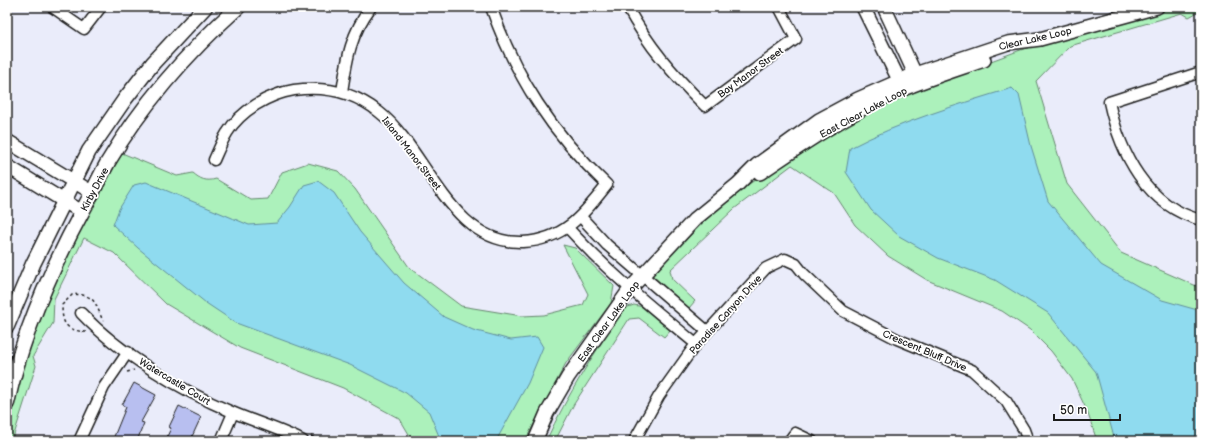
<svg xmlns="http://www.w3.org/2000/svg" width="1208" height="448" viewBox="0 0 1208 448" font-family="'Balsamiq Sans',sans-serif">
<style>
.grass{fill:#acf1bb;stroke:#64866c}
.water{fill:#8fdbef;stroke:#618f9b}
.building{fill:#b8bff0;stroke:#1c1c1c}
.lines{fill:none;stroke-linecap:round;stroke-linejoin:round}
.minor-casing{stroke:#1c1c1c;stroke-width:13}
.tertiary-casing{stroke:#1c1c1c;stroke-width:16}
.secondary-casing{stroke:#1c1c1c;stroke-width:17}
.path{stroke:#1c1c1c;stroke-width:1.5;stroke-dasharray:3 3;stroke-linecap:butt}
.minor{stroke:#fff;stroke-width:10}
.tertiary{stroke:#fff;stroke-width:13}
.secondary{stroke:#fff;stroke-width:14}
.labels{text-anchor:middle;stroke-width:3.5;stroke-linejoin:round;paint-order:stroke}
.street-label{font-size:10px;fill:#1c1c1c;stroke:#fff}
</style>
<rect width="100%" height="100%" fill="#eaecfa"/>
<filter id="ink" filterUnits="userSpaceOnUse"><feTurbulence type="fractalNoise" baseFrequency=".025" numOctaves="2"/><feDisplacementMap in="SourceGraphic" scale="8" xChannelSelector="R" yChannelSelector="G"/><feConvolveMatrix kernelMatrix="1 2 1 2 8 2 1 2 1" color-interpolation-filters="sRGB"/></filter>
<g filter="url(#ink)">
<path class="grass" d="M 1165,7 L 1194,7 L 1198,12 L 1189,17 L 1182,13 L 1070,46 L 1036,81 L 1067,184 L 1121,253 L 1201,288 L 1201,441 L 1097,441 L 1087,411 L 1072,379 L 1051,351 L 1030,330 L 1002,311 L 927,280 L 888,256 L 855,225 L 834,193 L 792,165 L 734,209 L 670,270 L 672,279 L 695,301 L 689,308 L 652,275 L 727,198 L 824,136 L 902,94 L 1026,48 Z
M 122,153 L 177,176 L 193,173 C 200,179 206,182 216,179 L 251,200 L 268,199 L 282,172 L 308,163 L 338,171 L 355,189 L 409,267 L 461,306 L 522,316 L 544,315 L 583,305 L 588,294 L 563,245 L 575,248 L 614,286 L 611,303 L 566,363 L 525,441 L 413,441 L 400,419 L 343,388 L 240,348 L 166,304 L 114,253 L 84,238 L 54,299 L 53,323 L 33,356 L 36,366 L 12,441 L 7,441 C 7,398 21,364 37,324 C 61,265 91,209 122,153 Z
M 634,305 L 643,307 L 671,329 L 664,337 L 639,318 L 629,319 L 574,404 L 555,441 L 546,441 C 568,394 595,351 625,308 Z"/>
<path class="water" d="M 1012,88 L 1019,95 L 1031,146 L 1048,201 L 1101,265 L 1162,300 L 1201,311 L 1201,441 L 1115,441 L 1096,372 L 1048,313 L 995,280 L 938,258 L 899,236 L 871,210 L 846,172 L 850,148 C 897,123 959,104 1012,88 Z
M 318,181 L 334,193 L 360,232 L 404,283 L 444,317 L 473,330 L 511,340 L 537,337 L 543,347 L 528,383 L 496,441 L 441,441 L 429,412 L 406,393 L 350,365 L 236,323 L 206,303 L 138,248 L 113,225 L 119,209 L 134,185 L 146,182 L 249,225 L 277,223 L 290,207 L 304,185 Z"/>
<path class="building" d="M 134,383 L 156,395 L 141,422 L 144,423 L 137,441 L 117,441 L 113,439 L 126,407 L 122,405 Z
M 179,406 L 201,417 L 190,441 L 165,441 L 171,428 L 169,427 Z"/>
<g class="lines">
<defs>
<path id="minor" d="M 52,7 L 84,29 L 101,7
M 627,7 C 649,47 672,73 705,106 L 796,39 L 779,7
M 1201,72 L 1109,102 C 1120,153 1146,206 1201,220
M 342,92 C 347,59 350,35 371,7
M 214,160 C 218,151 222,141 227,133 C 240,111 269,94 294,90 C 324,86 354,92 379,112 C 428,150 449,245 523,242 C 564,240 583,215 607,185 C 552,133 516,78 491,7
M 581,217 L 607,245 L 707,331
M 568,228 C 607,271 651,307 696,344
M 81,313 C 120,354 180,390 232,412 C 255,422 280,429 303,441
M 79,441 L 104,387 L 128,352
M 221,441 L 233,413
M 634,441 L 659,396 L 696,344 L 766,268 L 785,259 L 796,264 L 804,274 L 843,311 L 897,339 L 972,370 L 1006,401 L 1024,430 L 1028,441
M 789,441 L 795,433 L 812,441"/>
<path id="tertiary" d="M 863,7 L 899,80 L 911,86 L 915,74 L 884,7
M 7,141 L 93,193
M 7,166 L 82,212
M 760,173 C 804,143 849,113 898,91 C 926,79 955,70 984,60
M 535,441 L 547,413 L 568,377 L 630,289 L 695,219 L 738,184 L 757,165 L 819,120 L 858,99 L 915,74 L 1008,43 L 1040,39 L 1157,7"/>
<path id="secondary" d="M 7,326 L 33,264 L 89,151 L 125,99 L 153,63 L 205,7
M 7,403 C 22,335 50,271 83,210 C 92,194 99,178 108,162 C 142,105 188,52 238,7"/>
</defs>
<use href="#minor" class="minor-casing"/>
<use href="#tertiary" class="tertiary-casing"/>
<use href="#secondary" class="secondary-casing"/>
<path class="path" d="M 86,332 C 66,330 62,325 62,305 L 73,294 C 96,295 95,303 103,321
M 127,372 L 134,370
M 311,436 L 322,441"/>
<use href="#minor" class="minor"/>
<use href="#tertiary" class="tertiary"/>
<use href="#secondary" class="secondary"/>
</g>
</g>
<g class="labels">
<g class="street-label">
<text transform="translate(1035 38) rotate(-13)" y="4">Clear Lake Loop</text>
<text transform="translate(750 72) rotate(-36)" y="4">Bay Manor Street</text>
<text transform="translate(863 112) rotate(-28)" y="4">East Clear Lake Loop</text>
<text transform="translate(412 153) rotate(52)" y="4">Island Manor Street</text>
<text transform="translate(94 189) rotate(-62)" y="4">Kirby Drive</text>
<text transform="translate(725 314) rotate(-48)" y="4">Paradise Canyon Drive</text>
<text transform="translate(608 321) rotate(-54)" y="4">East Clear Lake Loop</text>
<text transform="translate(925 350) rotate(23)" y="4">Crescent Bluff Drive</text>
<text transform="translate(175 381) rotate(31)" y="4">Watercastle Court</text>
</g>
</g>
<rect width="1208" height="448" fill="none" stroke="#fff" stroke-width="24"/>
<rect x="12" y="12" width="1184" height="424" fill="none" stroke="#1c1c1c" stroke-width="1.5" filter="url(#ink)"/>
<path d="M1054 414v6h66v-6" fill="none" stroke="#1c1c1c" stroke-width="2"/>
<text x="1060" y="414" font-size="12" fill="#1c1c1c" stroke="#ffffff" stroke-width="3" paint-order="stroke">50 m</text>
</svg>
